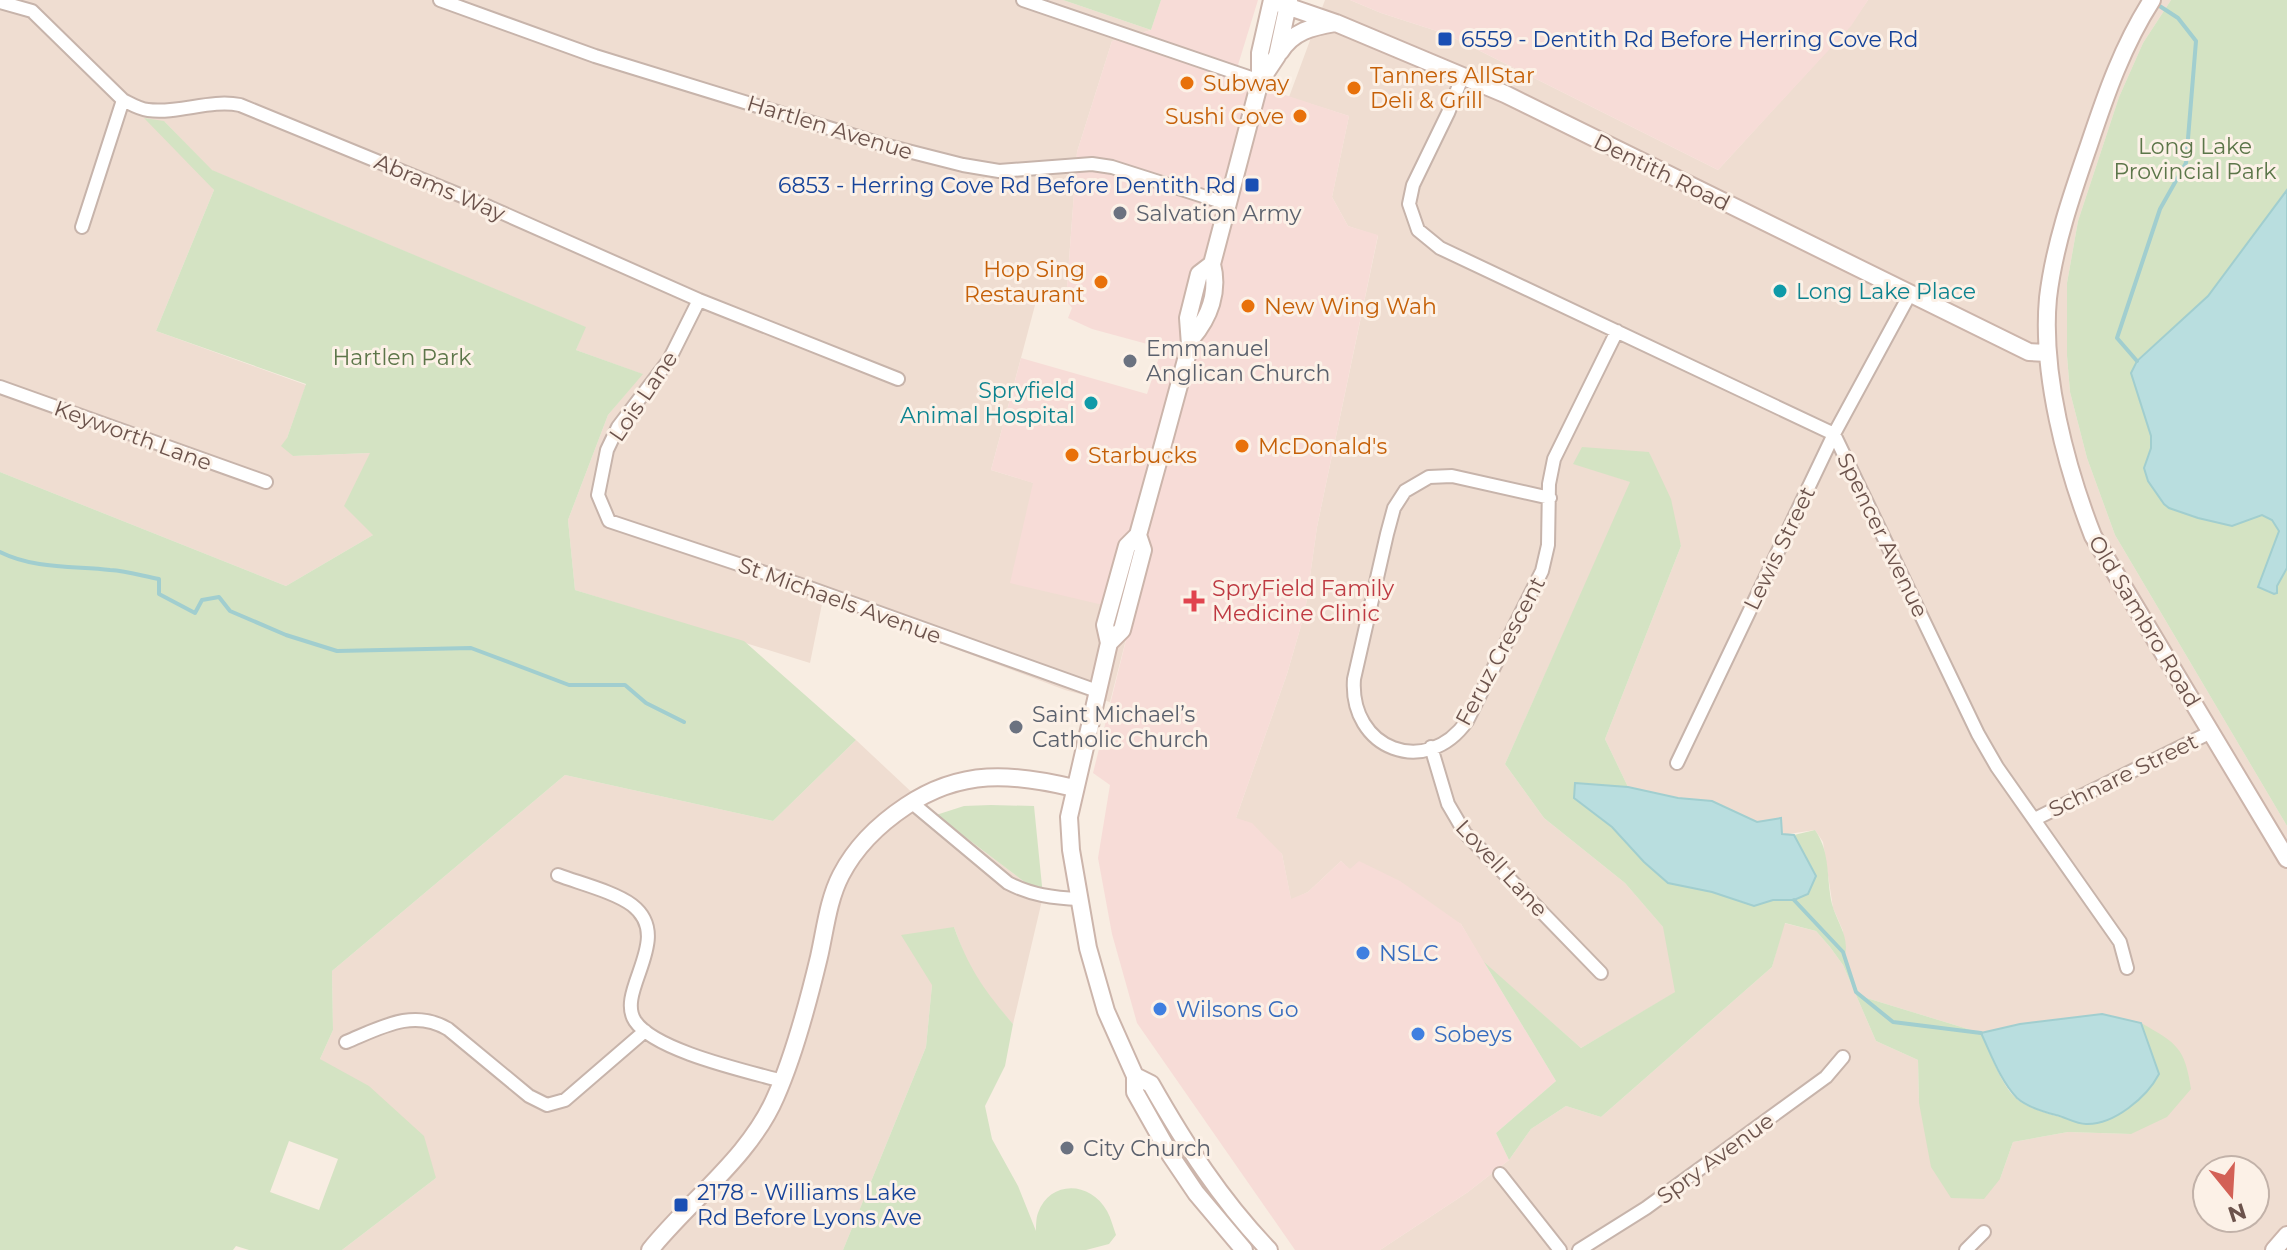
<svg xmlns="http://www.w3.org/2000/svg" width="2287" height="1250" viewBox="0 0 2287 1250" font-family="Montserrat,sans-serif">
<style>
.residential{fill:#efddd1;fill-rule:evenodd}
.commercial{fill:#f7dcd7}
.green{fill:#d4e3c3;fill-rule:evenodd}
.water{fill:#b9dedf;stroke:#a1cecf;stroke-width:2}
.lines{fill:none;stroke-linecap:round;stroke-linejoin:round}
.stream{stroke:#a1cecf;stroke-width:4}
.street-casing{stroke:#c7b4ab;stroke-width:16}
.secondary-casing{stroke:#ccb5ab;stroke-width:20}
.street{stroke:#fff;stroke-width:12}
.secondary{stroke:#fff;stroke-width:16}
.transit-dot{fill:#1a4fb4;stroke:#fcf1e7;stroke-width:3}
.food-dot{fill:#e8710a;stroke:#fcf1e7;stroke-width:3}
.worship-dot{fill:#6b7280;stroke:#fcf1e7;stroke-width:3}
.culture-dot{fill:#0f9aa8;stroke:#fcf1e7;stroke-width:3}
.health-dot{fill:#e0444e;stroke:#fcf1e7;stroke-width:3}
.shop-dot{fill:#3f7fe0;stroke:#fcf1e7;stroke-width:3}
.labels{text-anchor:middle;stroke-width:6;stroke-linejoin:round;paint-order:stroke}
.transit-label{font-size:22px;fill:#164399;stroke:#fcf1e7;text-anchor:start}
.food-label{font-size:22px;fill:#c56008;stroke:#fcf1e7;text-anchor:start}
.street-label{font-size:22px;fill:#6c534c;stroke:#fcf1e7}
.park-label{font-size:22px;fill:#5c7649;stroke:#fcf1e7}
.worship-label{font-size:22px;fill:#5b616d;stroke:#fcf1e7;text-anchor:start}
.culture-label{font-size:22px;fill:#0d838f;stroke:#fcf1e7;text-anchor:start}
.health-label{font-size:22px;fill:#be3a42;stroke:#fcf1e7;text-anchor:start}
.shop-label{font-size:22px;fill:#366cbe;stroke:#fcf1e7;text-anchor:start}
</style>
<rect width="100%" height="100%" fill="#f8ede2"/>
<path class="residential" d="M 0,0 L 1063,0 L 1151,30 L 1112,41 L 1077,152 L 1066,301 L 1038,294 L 991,470 L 1034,483 L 1133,612 L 1110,702 L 1065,690 L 823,599 L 810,663 L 575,590 L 568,520 L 608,415 L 642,374 L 576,350 L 585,327 L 211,170 L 164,121 L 214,190 L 156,331 L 306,385 L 287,438 L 288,450 L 293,456 L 371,453 L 373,535 L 286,586 L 0,472 Z
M 1325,0 L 1350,0 L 1381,13 L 1446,34 L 1718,170 L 1850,26 L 1868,0 L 2171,0 L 2143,43 L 2119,97 L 2078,221 L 2067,283 L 2067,356 L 2070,392 L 2087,458 L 2115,535 L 2287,826 L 2287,1250 L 1380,1250 L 1468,1192 L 1509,1160 L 1531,1129 L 1566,1106 L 1601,1117 L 1772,967 L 1784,923 L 1816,931 L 1830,947 L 1843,965 L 1876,1041 L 1918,1060 L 1919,1103 L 2000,1179 L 2013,1142 L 2068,1132 L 2131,1134 L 2120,1020 L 2102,1014 L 2020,1024 L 1981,1033 L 1860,996 L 1844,958 L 1843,931 L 1833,908 L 1823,842 L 1815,830 L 1782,835 L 1712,801 L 1678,798 L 1628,787 L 1605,739 L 1681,546 L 1649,452 L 1573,463 L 1631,482 L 1505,764 L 1544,818 L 1625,883 L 1664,928 L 1676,992 L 1581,1048 L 1483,962 L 1461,924 L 1350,870 L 1341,861 L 1308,892 L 1291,900 L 1282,854 L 1236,818 L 1287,674 L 1305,612 L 1317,527 L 1378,236 L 1348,226 L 1332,197 L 1349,116 L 1289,97 ZM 2207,1170 L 2255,1170 L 2255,1218 L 2207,1218 Z
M 856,740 L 936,815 L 1043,896 L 1013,1024 L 990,998 L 967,962 L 954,927 L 932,985 L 926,1047 L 843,1250 L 342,1250 L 436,1178 L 320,1059 L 333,1030 L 332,971 L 565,775 L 773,821 Z"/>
<path class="commercial" d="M 1161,0 L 1258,0 L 1234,78 L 1349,116 L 1332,197 L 1348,226 L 1378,235 L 1317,527 L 1305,612 L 1287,674 L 1236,818 L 1252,823 L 1282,854 L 1291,899 L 1308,892 L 1341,861 L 1350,869 L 1359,861 L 1400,881 L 1461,924 L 1556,1081 L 1496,1133 L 1509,1160 L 1468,1192 L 1380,1250 L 1295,1250 L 1137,1023 L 1112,934 L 1098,858 L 1110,785 L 1093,773 L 1133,612 L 1010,583 L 1033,483 L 991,470 L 1021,358 L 1147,394 L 1162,348 L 1092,329 L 1068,318 L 1072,308 L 1066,301 L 1077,152 L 1112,41 L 1151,30 Z
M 1350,0 L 1868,0 L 1851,26 L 1718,170 L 1446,34 L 1381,13 Z"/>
<path class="green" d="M 1063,0 L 1161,0 L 1151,30 Z
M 2171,0 L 2287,0 L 2287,190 L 2208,296 L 2137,360 L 2131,373 L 2151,436 L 2151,449 L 2144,468 L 2148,481 L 2164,504 L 2198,518 L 2232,526 L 2262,515 L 2272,520 L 2279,531 L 2259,587 L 2277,586 L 2287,569 L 2287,826 L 2115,535 L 2087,458 L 2070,392 L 2067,356 L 2067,283 L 2078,221 L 2119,97 L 2143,43 Z
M 144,118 L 164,121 L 212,170 L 586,327 L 576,350 L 643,374 L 608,415 L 568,520 L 575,590 L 744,641 L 856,740 L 773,821 L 565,775 L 332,971 L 333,1030 L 320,1059 L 369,1086 L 424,1136 L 436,1178 L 342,1250 L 249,1250 L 236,1246 L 233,1250 L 0,1250 L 0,472 L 286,586 L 373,535 L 344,506 L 370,453 L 293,456 L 281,446 L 287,438 L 306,384 L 156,331 L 214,190 ZM 289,1141 L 338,1159 L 319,1210 L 270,1192 Z
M 1582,447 L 1649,452 L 1671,499 L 1681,546 L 1605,739 L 1628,787 L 1575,783 L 1574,798 L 1612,827 L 1668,883 L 1712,892 L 1754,906 L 1773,900 L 1794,900 L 1815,876 L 1794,835 L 1815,830 C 1831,853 1826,878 1832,904 C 1837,923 1851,938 1844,958 L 1860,996 L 1981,1033 C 1991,1053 2000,1085 2018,1100 C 2036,1113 2064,1117 2084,1124 L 2159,1074 L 2141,1023 C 2177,1043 2185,1048 2191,1089 L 2167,1117 L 2131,1134 L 2068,1132 L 2013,1142 L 2000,1179 L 1984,1199 L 1951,1198 L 1931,1167 L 1919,1103 L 1918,1060 L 1876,1041 L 1843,965 L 1830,947 L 1816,931 L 1785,923 L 1772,967 L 1601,1117 L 1566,1106 L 1531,1129 L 1509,1160 L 1496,1133 L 1556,1081 L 1484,962 L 1581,1048 L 1675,992 L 1663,927 L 1625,883 L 1544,818 L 1505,764 L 1630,482 L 1573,464 Z
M 991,805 L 1034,806 L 1043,896 L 936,815 L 964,806 Z
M 954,927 C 969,969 984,990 1013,1024 L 1005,1066 L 985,1106 L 992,1139 L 1018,1186 L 1036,1231 C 1036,1227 1036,1218 1038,1213 C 1050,1180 1090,1181 1107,1211 C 1111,1218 1113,1227 1116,1235 L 1109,1244 L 1086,1250 L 843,1250 L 926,1047 L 932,985 L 901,935 Z"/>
<path class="water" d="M 2287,190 L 2287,568 L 2277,586 L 2277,593 L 2274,594 L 2258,587 L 2279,531 L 2272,520 L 2262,515 L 2232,526 L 2198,518 L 2169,508 L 2164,504 L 2148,481 L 2144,468 L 2151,448 L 2151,436 L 2131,373 L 2137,361 L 2208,296 Z
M 1575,783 L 1628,787 L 1678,798 L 1712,801 L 1757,822 L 1781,818 L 1782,834 L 1794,835 L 1816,876 L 1808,894 L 1794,900 L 1773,900 L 1754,906 L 1712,892 L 1668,883 L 1644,862 L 1612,827 L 1574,798 Z
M 2102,1014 L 2141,1023 L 2159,1074 C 2147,1097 2114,1125 2086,1124 C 2076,1124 2065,1117 2056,1115 C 2044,1112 2026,1106 2017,1098 C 2000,1080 1991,1054 1981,1033 L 2020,1024 Z"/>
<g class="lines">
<path class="stream" d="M 2137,361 L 2117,338 L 2160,209 L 2186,163 L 2196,41 L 2178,18 L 2155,3
M 0,552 C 34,569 73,566 110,570 C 127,571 143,576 159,579 L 159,594 L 195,613 L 202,600 L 219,597 L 230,611 L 286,635 L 337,651 L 471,648 L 569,685 L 625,685 L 646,703 L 684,722
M 1794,900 L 1843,952 L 1856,992 L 1893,1022 L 1981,1033"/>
<defs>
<path id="street" d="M 440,0 L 595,56 L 884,145 L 963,165 L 999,171 L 1092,164 L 1112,167 L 1228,204
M 1023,0 L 1260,81
M 0,2 L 32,11 L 123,100 C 131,104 139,109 148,110 C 179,114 210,99 240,105 L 489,207 L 699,300 L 898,379
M 1463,75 L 1448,113 L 1413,185 L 1409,204 L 1418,230 L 1440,248 L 1834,434 L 1978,734 L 1997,767 L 2120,942 L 2127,968
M 82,227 L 123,100
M 699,300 L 669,360 L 618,427 L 607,450 L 598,495 L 609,521 L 804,586 L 1097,691
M 0,387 L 266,482
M 1550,498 L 1452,476 L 1429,477 L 1405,491 L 1394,508 L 1387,534 L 1354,679 C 1349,749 1426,779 1467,721 L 1542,571 L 1548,545 L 1549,484 L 1554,459 L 1617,331
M 1431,747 L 1448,804 L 1465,833 L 1601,973
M 1677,763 L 1834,434 L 1910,294
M 911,802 L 1008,883 C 1031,895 1053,898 1080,899
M 2035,819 L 2211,732
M 558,875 C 579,883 615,892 632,905 C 675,938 615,991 635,1021 C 655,1051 747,1071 782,1081
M 346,1042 C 380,1028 413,1008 448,1029 L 529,1096 L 547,1105 L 565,1100 L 645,1031
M 1500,1174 L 1560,1250
M 1579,1250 L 1646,1208 L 1826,1077 L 1843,1057
M 1966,1250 L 1984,1232"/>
<path id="secondary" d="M 2152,0 C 2123,45 2106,94 2089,145 C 2072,194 2054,246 2048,298 C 2041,373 2066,467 2093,536 L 2287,859
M 1272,1 L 1336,23 L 1505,94 L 2029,352 L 2047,353
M 1280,52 C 1293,31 1312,27 1335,23
M 1261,80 L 1277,56 L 1289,0
M 1212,264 L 1199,274 L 1188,318 L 1190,345 L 1162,448 L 1138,535 L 1127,546 L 1105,625 L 1109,643 L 1069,817 L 1071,850 L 1088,948 L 1106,1011 L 1135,1076 L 1135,1092 L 1171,1156 L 1196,1193 L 1244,1250
M 1191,339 C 1210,317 1219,291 1212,264 L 1260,81 L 1260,53 L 1272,0
M 1109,643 L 1122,630 L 1143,550 L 1138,535
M 1135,1076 L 1151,1084 C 1185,1144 1221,1200 1269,1250
M 650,1250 C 691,1199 750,1157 776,1096 C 795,1053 808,1003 819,957 C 825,931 828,900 841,875 C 856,846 879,824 906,806 C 961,769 1012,773 1074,788
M 2274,1250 L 2287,1235"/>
</defs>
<use href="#street" class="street-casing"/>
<use href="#secondary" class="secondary-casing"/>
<use href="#street" class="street"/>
<use href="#secondary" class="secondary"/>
</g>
<g class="transit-dot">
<rect x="1437" y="31" width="16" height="16" rx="4"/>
<rect x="1244" y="177" width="16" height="16" rx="4"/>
<rect x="673" y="1197" width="16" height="16" rx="4"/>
</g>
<g class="food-dot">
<circle cx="1187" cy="83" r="8"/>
<circle cx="1354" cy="88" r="8"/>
<circle cx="1300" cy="116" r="8"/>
<circle cx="1101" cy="282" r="8"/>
<circle cx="1248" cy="306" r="8"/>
<circle cx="1242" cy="446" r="8"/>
<circle cx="1072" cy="455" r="8"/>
</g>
<g class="worship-dot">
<circle cx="1120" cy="213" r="8"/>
<circle cx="1130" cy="361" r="8"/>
<circle cx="1016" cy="727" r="8"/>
<circle cx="1067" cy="1148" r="8"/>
</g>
<g class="culture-dot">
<circle cx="1780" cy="291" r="8"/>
<circle cx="1091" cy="403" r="8"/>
</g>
<path class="health-dot" d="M1190 589h8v8h8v8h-8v8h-8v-8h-8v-8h8z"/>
<g class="shop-dot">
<circle cx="1363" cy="953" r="8"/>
<circle cx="1160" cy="1009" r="8"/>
<circle cx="1418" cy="1034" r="8"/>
</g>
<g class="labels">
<g class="transit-label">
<text x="1461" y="47">6559 - Dentith Rd Before Herring Cove Rd</text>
<text x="1236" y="193" text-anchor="end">6853 - Herring Cove Rd Before Dentith Rd</text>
<text x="697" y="1200">2178 - Williams Lake<tspan x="697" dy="25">Rd Before Lyons Ave</tspan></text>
</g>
<g class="food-label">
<text x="1370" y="83">Tanners AllStar<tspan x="1370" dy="25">Deli &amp; Grill</tspan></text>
<text x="1203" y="91">Subway</text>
<text x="1284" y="124" text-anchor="end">Sushi Cove</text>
<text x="1085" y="277" text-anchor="end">Hop Sing<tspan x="1085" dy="25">Restaurant</tspan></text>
<text x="1264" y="314">New Wing Wah</text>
<text x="1258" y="454">McDonald's</text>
<text x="1088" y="463">Starbucks</text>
</g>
<g class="street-label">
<text transform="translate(830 127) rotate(17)" y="8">Hartlen Avenue</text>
<text transform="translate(1662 172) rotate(26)" y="8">Dentith Road</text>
<text transform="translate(440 187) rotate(23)" y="8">Abrams Way</text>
<text transform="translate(643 396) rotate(-56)" y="8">Lois Lane</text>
<text transform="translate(133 435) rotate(20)" y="8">Keyworth Lane</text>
<text transform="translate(1883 535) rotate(64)" y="8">Spencer Avenue</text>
<text transform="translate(1779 548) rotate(-64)" y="8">Lewis Street</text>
<text transform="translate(840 600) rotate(20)" y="8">St Michaels Avenue</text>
<text transform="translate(2145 621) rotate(59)" y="8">Old Sambro Road</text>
<text transform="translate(1500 651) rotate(-62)" y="8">Feruz Crescent</text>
<text transform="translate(2123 775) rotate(-26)" y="8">Schnare Street</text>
<text transform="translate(1502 868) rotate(47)" y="8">Lovell Lane</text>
<text transform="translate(1715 1158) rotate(-36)" y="8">Spry Avenue</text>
</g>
<g class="park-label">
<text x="2195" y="154">Long Lake<tspan x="2195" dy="25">Provincial Park</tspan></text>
<text x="402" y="365">Hartlen Park</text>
</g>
<g class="worship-label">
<text x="1136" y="221">Salvation Army</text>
<text x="1146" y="356">Emmanuel<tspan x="1146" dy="25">Anglican Church</tspan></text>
<text x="1032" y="722">Saint Michael’s<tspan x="1032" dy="25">Catholic Church</tspan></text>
<text x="1083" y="1156">City Church</text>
</g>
<g class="culture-label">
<text x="1796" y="299">Long Lake Place</text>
<text x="1075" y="398" text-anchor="end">Spryfield<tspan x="1075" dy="25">Animal Hospital</tspan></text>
</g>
<g class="health-label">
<text x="1212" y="596">SpryField Family<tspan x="1212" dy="25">Medicine Clinic</tspan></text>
</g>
<g class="shop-label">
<text x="1379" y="961">NSLC</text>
<text x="1176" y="1017">Wilsons Go</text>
<text x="1434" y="1042">Sobeys</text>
</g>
</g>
<g transform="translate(2231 1194) rotate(162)"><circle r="38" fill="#fcf1e7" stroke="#c2b2a9" stroke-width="2"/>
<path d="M0-6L14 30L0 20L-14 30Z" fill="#d36156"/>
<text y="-12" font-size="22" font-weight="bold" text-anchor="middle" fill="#6c534c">N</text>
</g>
</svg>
